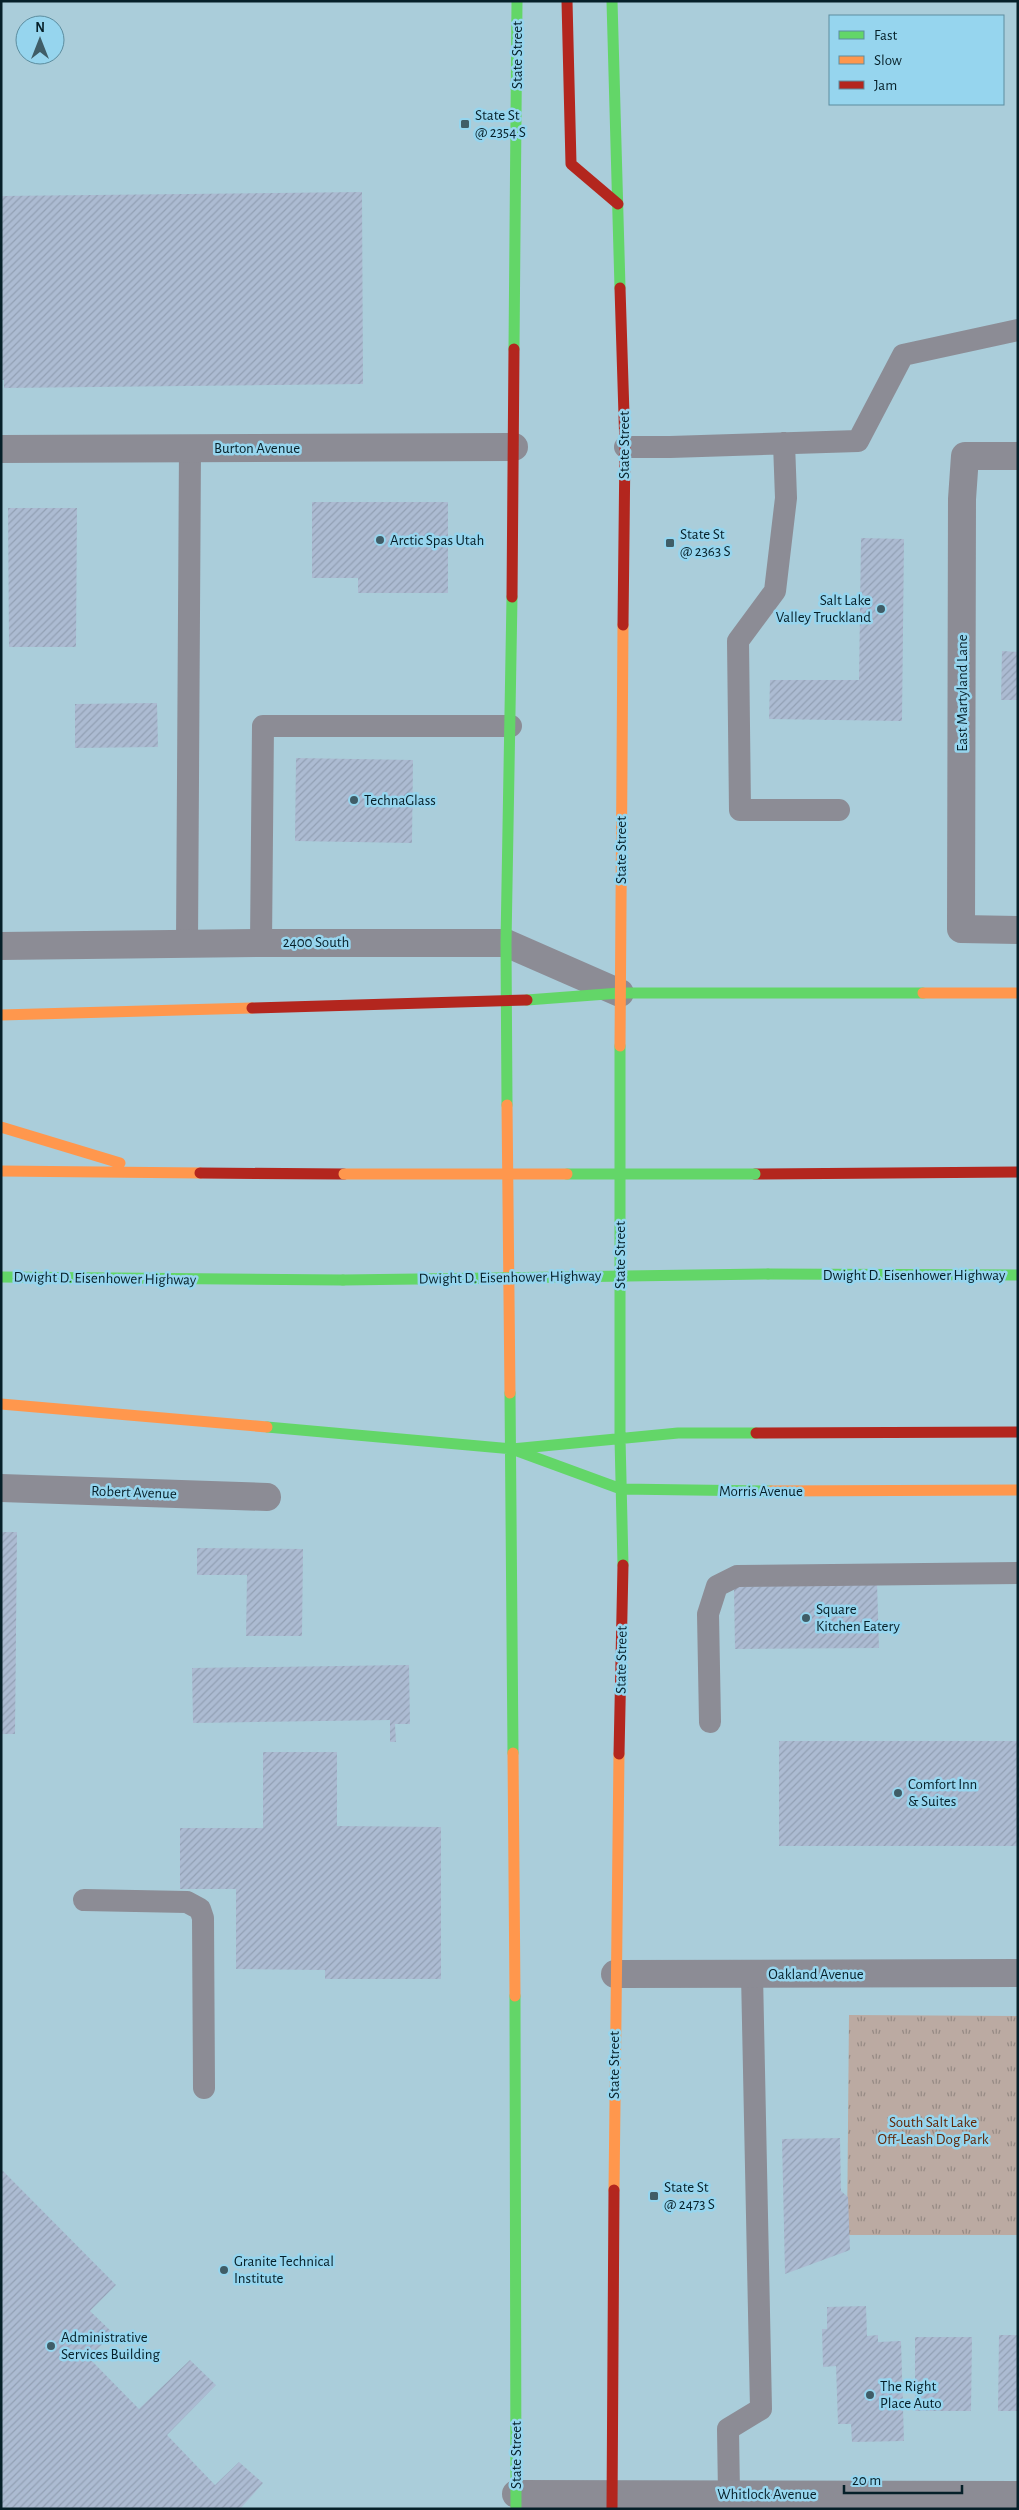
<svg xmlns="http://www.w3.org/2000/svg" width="1019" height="2510" viewBox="0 0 1019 2510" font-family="'Alegreya Sans',sans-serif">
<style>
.park{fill:url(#park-tufts)}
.building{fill:url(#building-hatch)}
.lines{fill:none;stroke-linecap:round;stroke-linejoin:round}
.lane{stroke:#8c8c95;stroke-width:22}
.street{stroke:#8c8c95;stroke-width:28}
.fast{stroke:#63d668;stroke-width:11}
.slow{stroke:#ff974d;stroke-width:11}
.jam{stroke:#b3261e;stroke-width:11}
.fast-bridge{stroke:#63d668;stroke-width:11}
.slow-bridge{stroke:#ff974d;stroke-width:11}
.poi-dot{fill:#3f5d67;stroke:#96d5ee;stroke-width:2}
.labels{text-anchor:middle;stroke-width:5;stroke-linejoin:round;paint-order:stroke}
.street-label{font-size:15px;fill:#062029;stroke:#96d5ee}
.poi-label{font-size:15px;fill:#062029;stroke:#96d5ee;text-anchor:start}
.park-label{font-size:15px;fill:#622707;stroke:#96d5ee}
</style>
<defs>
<pattern id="park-tufts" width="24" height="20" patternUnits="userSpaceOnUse" patternTransform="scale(1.25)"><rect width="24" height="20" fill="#bbaaa2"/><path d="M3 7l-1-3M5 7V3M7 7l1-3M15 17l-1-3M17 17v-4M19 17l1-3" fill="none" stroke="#968a84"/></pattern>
<pattern id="building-hatch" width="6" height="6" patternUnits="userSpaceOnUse" patternTransform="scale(1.25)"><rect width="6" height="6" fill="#acbbd2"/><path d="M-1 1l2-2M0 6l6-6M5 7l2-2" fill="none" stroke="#92a0b4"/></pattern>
</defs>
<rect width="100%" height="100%" fill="#aacdda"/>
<path class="park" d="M 849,2015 L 1018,2016 L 1018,2235 L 847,2235 Z"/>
<path class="building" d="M 362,192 L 363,384 L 4,388 L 4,380 L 1,380 L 1,196 Z
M 312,502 L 448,502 L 448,593 L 358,593 L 358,578 L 312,578 Z
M 8,508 L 77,508 L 76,647 L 9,647 Z
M 861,538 L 904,539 L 902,721 L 769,719 L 770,680 L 859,680 Z
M 1002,651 L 1018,652 L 1018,700 L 1001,700 Z
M 157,703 L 158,747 L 75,748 L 75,704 Z
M 296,758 L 413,760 L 412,843 L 295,841 Z
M 1,1532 L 17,1532 L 15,1734 L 1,1734 Z
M 197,1548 L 303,1549 L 302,1636 L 246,1636 L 247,1575 L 197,1575 Z
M 877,1583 L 879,1648 L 735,1649 L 734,1587 Z
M 409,1665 L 410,1724 L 395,1724 L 396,1742 L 390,1742 L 390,1720 L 193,1723 L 192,1668 Z
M 779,1741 L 1018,1741 L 1018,1846 L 779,1846 Z
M 263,1752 L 337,1752 L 337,1826 L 441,1827 L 441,1979 L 325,1979 L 325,1970 L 236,1969 L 236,1889 L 180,1889 L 180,1828 L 263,1828 Z
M 840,2138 L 841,2191 L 848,2197 L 850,2250 L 785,2274 L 782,2139 Z
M 1,2169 L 116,2285 L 90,2311 L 114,2334 L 88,2357 L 139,2409 L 190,2360 L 216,2385 L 167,2435 L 215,2485 L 239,2462 L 263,2483 L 240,2509 L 1,2509 Z
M 866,2306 L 867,2336 L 878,2335 L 878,2342 L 901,2341 L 904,2441 L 852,2442 L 851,2424 L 838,2424 L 836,2366 L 823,2367 L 822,2329 L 827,2329 L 827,2307 Z
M 999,2335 L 1018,2335 L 1018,2411 L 998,2411 Z
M 915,2337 L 972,2337 L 971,2411 L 915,2411 Z"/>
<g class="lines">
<path class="lane" d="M 784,443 L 786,498 L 775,591 L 738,641 L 740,810 L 839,810
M 625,447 L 670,447 L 858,441 L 903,355 L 1018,330
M 261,943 L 263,726 L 511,726
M 187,944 L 190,448
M 710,1722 L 708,1614 L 717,1586 L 737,1576 L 1018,1573
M 84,1900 L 187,1902 L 200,1909 L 203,1918 L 204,2088
M 729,2494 L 728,2429 L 761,2409 L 752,1974"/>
<path class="street" d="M 1,449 L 514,447
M 1018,456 L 965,456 L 962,499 L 961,929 L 1018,930
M 1,946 L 261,943 L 506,943 L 620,993
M 1,1488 L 267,1497
M 615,1974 L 1018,1973
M 516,2494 L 1018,2495"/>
<path class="fast" d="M 612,1 L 620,288
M 514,349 L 517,1
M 527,1000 L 620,993 L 923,993
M 620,1046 L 620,1438 L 623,1565
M 507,1105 L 506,943 L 512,597
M 768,1274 L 1018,1275
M 1,1277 L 343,1280
M 510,1393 L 513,1753
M 267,1427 L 512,1449 L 678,1433 L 756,1433
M 512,1449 L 621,1489 L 771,1491
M 515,1996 L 516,2509"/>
<path class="slow" d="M 923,993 L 1018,993
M 1,1015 L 252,1008
M 620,1046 L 623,625
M 507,1105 L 510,1393
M 1,1127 L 120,1163
M 1,1171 L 200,1173
M 1,1404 L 267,1427
M 771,1491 L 1018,1490
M 513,1753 L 515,1996
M 614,2190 L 619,1754"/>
<path class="jam" d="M 567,1 L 571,164 L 618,204
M 620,288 L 625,447 L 623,625
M 512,597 L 514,349
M 252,1008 L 527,1000
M 200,1173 L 344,1174
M 755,1174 L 1018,1172
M 756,1433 L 1018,1432
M 619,1754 L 623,1565
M 612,2509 L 614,2190"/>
<path class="fast-bridge" d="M 567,1174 L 755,1174
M 343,1280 L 768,1274"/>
<path class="slow-bridge" d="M 344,1174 L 567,1174"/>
</g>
<g class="poi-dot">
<rect x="460" y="119" width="10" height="10" rx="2.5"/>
<circle cx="380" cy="540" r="5"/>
<rect x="665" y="538" width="10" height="10" rx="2.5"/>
<circle cx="881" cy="609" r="5"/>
<circle cx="354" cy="800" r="5"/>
<circle cx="806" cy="1618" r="5"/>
<circle cx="898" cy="1793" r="5"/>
<rect x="649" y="2191" width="10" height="10" rx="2.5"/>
<circle cx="224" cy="2270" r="5"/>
<circle cx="51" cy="2346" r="5"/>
<circle cx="870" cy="2395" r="5"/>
</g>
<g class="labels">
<g class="street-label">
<text transform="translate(517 55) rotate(-90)" y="5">State Street</text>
<text transform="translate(624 445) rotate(-90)" y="5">State Street</text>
<text x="257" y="453">Burton Avenue</text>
<text transform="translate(962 693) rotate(-90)" y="5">East Martyland Lane</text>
<text transform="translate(621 850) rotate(-90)" y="5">State Street</text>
<text x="316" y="947">2400 South</text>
<text transform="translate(620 1255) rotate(-90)" y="5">State Street</text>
<text x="914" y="1280">Dwight D. Eisenhower Highway</text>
<text transform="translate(510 1277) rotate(-1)" y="5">Dwight D. Eisenhower Highway</text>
<text transform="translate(105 1278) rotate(1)" y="5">Dwight D. Eisenhower Highway</text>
<text x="761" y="1496">Morris Avenue</text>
<text transform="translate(134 1492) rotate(2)" y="5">Robert Avenue</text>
<text transform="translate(621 1660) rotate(-89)" y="5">State Street</text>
<text x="816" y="1979">Oakland Avenue</text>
<text transform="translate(614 2065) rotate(-90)" y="5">State Street</text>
<text transform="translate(516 2455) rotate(-90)" y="5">State Street</text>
<text x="767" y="2499">Whitlock Avenue</text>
</g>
<g class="poi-label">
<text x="475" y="120">State St<tspan x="475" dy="17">@ 2354 S</tspan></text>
<text x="680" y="539">State St<tspan x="680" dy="17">@ 2363 S</tspan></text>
<text x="390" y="545">Arctic Spas Utah</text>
<text x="871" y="605" text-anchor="end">Salt Lake<tspan x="871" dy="17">Valley Truckland</tspan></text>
<text x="364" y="805">TechnaGlass</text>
<text x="816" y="1614">Square<tspan x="816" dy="17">Kitchen Eatery</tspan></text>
<text x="908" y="1789">Comfort Inn<tspan x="908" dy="17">&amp; Suites</tspan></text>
<text x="664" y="2192">State St<tspan x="664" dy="17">@ 2473 S</tspan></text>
<text x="234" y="2266">Granite Technical<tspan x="234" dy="17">Institute</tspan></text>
<text x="61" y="2342">Administrative<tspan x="61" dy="17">Services Building</tspan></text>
<text x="880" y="2391">The Right<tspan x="880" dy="17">Place Auto</tspan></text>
</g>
<g class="park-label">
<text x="933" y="2127">South Salt Lake<tspan x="933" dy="17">Off-Leash Dog Park</tspan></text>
</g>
</g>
<rect width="1019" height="2510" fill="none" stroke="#062029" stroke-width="5"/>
<rect x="829" y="15" width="175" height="90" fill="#96d5ee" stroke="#5c8d9f"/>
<rect x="839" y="31" width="25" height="8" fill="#63d668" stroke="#5c8d9f"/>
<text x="874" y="40" font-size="15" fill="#062029">Fast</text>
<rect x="839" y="56" width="25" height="8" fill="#ff974d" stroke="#5c8d9f"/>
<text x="874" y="65" font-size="15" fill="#062029">Slow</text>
<rect x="839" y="81" width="25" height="8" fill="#b3261e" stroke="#5c8d9f"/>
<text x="874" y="90" font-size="15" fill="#062029">Jam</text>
<g transform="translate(40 40)"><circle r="24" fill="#96d5ee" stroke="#5c8d9f"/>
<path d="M0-4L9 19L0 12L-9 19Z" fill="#3f5d67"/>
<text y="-8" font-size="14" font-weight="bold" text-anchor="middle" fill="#062029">N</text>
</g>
<path d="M844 2485v8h118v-8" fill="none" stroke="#062029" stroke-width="2.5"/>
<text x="852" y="2485" font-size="15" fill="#062029" stroke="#96d5ee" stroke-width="4" paint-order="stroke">20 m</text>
</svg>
